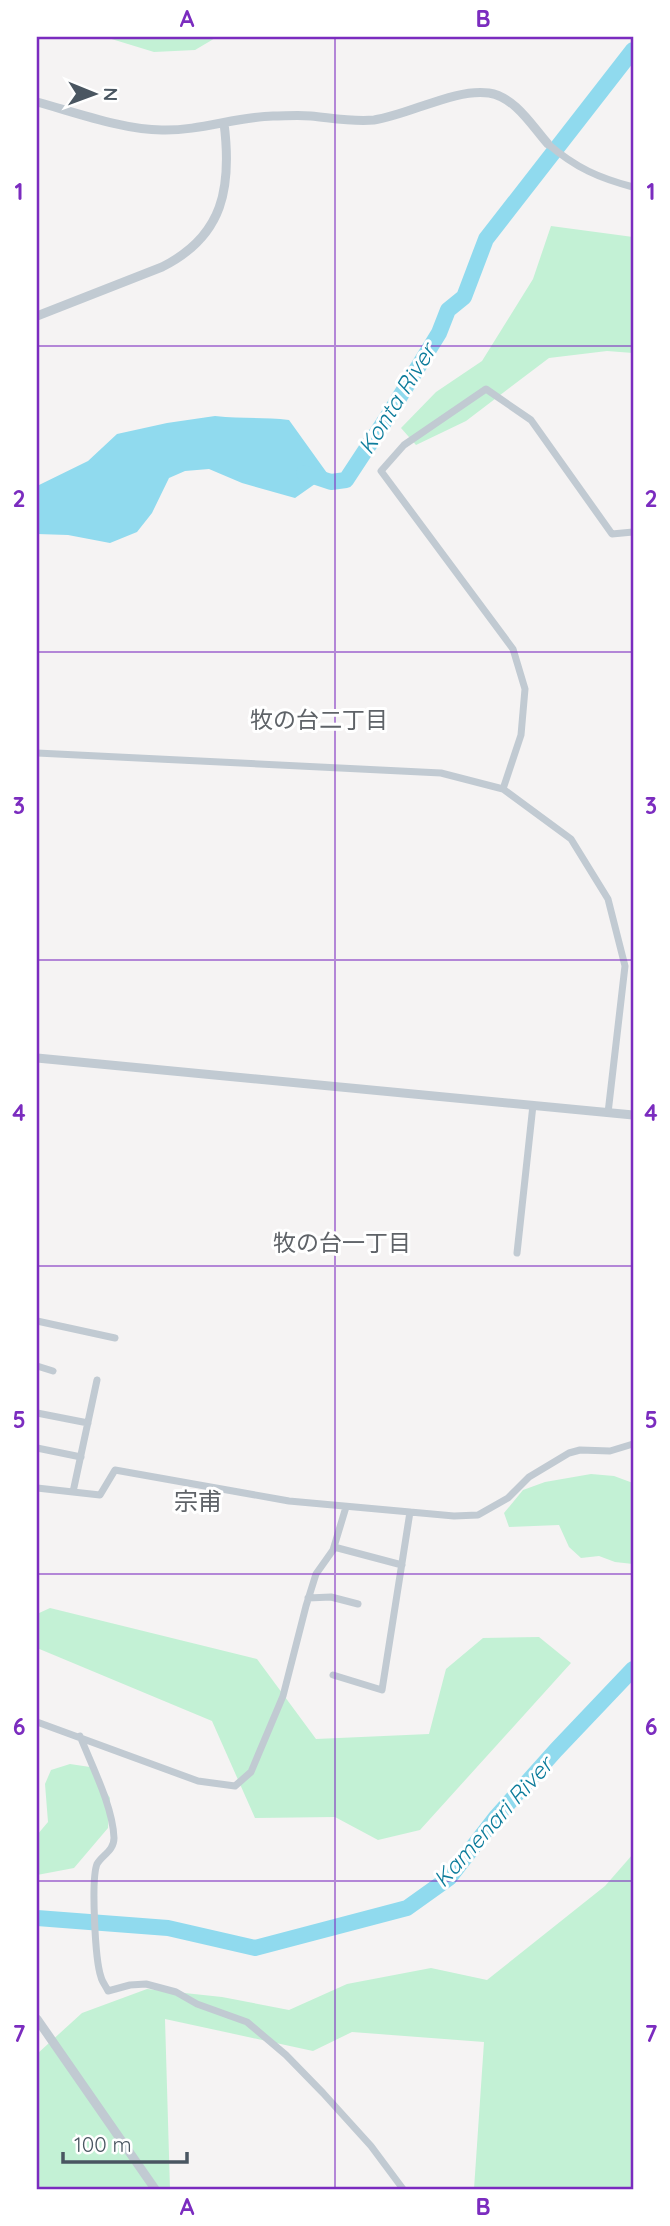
<svg xmlns="http://www.w3.org/2000/svg" width="670" height="2226" viewBox="0 0 670 2226" font-family="Quicksand,'Noto Sans JP',sans-serif">
<style>
.green{fill:#c3f1d5}
.water{fill:#90daee}
.lines{fill:none;stroke-linecap:round;stroke-linejoin:round}
.river{stroke:#90daee;stroke-width:16}
.minor{stroke:#c1cad2;stroke-width:7}
.tertiary{stroke:#c1cad2;stroke-width:9}
.grid{fill:none;stroke:#7b2cbf;stroke-width:2;stroke-opacity:0.55}
.labels{text-anchor:middle;stroke-width:6;stroke-linejoin:round;paint-order:stroke}
.water-label{font-size:23px;font-style:italic;fill:#0c7c9b;stroke:#fff}
.neighbourhood-label{font-size:23px;fill:#5f6368;stroke:#fff}
.quarter-label{font-size:24px;fill:#5f6368;stroke:#fff}
.neatline{fill:none;stroke:#7b2cbf;stroke-width:2.5}
.grid-label{font-size:23px;text-anchor:middle;font-weight:bold;fill:#7b2cbf}
</style>
<rect width="100%" height="100%" fill="#f5f3f3"/>
<path class="green" d="M 105,37 L 217,37 L 195,50 L 154,52 Z
M 551,226 L 633,237 L 633,353 L 607,351 L 549,358 L 466,421 L 416,445 L 401,428 L 436,392 L 482,361 L 533,279 Z
M 591,1474 L 614,1476 L 633,1483 L 633,1564 L 615,1562 L 599,1556 L 581,1558 L 569,1547 L 559,1525 L 509,1527 L 504,1513 L 523,1490 L 545,1482 Z
M 50,1608 L 257,1659 L 316,1739 L 429,1734 L 446,1669 L 483,1638 L 539,1637 L 571,1663 L 420,1830 L 378,1840 L 335,1817 L 255,1818 L 212,1721 L 37,1648 L 37,1614 Z
M 70,1764 L 90,1767 L 110,1798 L 108,1828 L 74,1868 L 37,1875 L 37,1835 L 48,1822 L 45,1784 L 51,1770 Z
M 633,1854 L 633,2189 L 474,2189 L 484,2042 L 352,2032 L 313,2051 L 165,2019 L 170,2189 L 37,2189 L 37,2054 L 82,2013 L 147,1989 L 222,1997 L 289,2010 L 347,1984 L 431,1968 L 487,1980 L 605,1886 Z"/>
<path class="water" d="M 215,416 C 240,419 264,417 289,420 L 327,473 L 322,479 L 295,498 L 242,483 L 209,469 L 185,471 L 169,478 L 152,513 L 137,532 L 110,543 L 68,535 L 37,534 L 37,486 L 88,461 L 117,434 L 167,423 Z"/>
<g class="lines">
<path class="river" d="M 304,473 L 331,482 L 346,480 L 388,416 L 439,333 L 448,310 L 464,297 L 486,239 L 633,50
M 37,1918 L 168,1928 L 255,1948 L 407,1908 L 449,1878 L 497,1816 L 556,1750 L 633,1669"/>
<path class="minor" d="M 548,144 C 576,168 599,178 633,187
M 37,753 L 441,773 L 503,789 L 571,839 L 608,899 L 625,966 L 608,1113
M 503,789 L 521,735 L 525,689 L 513,649 L 381,471 L 404,445 L 486,389 L 531,420 L 612,534 L 633,532
M 517,1253 L 533,1105
M 37,1321 L 115,1338
M 37,1366 L 53,1371
M 37,1413 L 88,1423
M 37,1448 L 81,1457
M 37,1488 L 100,1495 L 115,1470 L 289,1501 L 454,1516 L 478,1515 L 508,1498 L 529,1477 L 569,1453 L 580,1450 L 610,1451 L 633,1444
M 73,1492 L 97,1380
M 334,1547 L 402,1565
M 308,1598 L 331,1597 L 358,1604
M 333,1675 L 382,1690 L 410,1512
M 37,1722 L 198,1781 L 235,1786 L 251,1772 L 283,1696 L 306,1606 L 316,1574 L 333,1550 L 346,1507
M 80,1736 C 92,1766 113,1807 114,1838 C 114,1851 102,1855 97,1864 C 91,1879 95,1960 101,1977 C 102,1982 106,1986 108,1991 L 130,1985 L 146,1984 L 176,1992 L 197,2004 L 247,2022 L 286,2055 L 323,2093 L 371,2146 L 403,2189"/>
<path class="tertiary" d="M 37,102 C 74,112 124,130 162,130 C 199,131 236,117 273,116 C 285,116 298,115 311,116 C 332,118 352,122 374,120 C 409,115 455,88 489,93 C 515,97 532,126 548,144
M 37,316 L 162,267 C 224,236 232,187 224,123
M 37,1058 L 633,1115
M 37,2019 L 155,2189"/>
</g>
<path class="grid" d="M 335,37 L 335,2189M 37,346 L 633,346M 37,652 L 633,652M 37,960 L 633,960M 37,1266 L 633,1266M 37,1574 L 633,1574M 37,1881 L 633,1881"/>
<g class="labels">
<g class="water-label">
<text transform="translate(397 399) rotate(-58)" y="8">Konta River</text>
<text transform="translate(493 1822) rotate(-48)" y="8">Kamenari River</text>
</g>
<g class="neighbourhood-label">
<text x="319" y="728">牧の台二丁目</text>
<text x="342" y="1251">牧の台一丁目</text>
</g>
<g class="quarter-label">
<text x="198" y="1510">宗甫</text>
</g>
</g>
<rect width="670" height="2226" fill="none" stroke="#ffffff" stroke-width="77"/>
<g transform="translate(94 94) rotate(91)" stroke="#ffffff" stroke-width="5" paint-order="stroke">
<path d="M0-5L12 26L0 18L-12 26Z" fill="#4a5661"/>
<text y="-10" font-size="19" font-weight="bold" text-anchor="middle" fill="#4a5661">N</text>
</g>
<path d="M63 2152v10h124v-10" fill="none" stroke="#4a5661" stroke-width="3.5"/>
<text x="74" y="2152" font-size="21" fill="#4a5661" stroke="#ffffff" stroke-width="5" paint-order="stroke">100 m</text>
<rect x="38" y="38" width="594" height="2150" class="neatline"/>
<g class="grid-label">
<text x="187" y="27">A</text>
<text x="483" y="27">B</text>
<text x="19" y="200">1</text>
<text x="651" y="200">1</text>
<text x="19" y="507">2</text>
<text x="651" y="507">2</text>
<text x="19" y="814">3</text>
<text x="651" y="814">3</text>
<text x="19" y="1121">4</text>
<text x="651" y="1121">4</text>
<text x="19" y="1428">5</text>
<text x="651" y="1428">5</text>
<text x="19" y="1735">6</text>
<text x="651" y="1735">6</text>
<text x="19" y="2042">7</text>
<text x="651" y="2042">7</text>
<text x="187" y="2215">A</text>
<text x="483" y="2215">B</text>
</g>
</svg>
